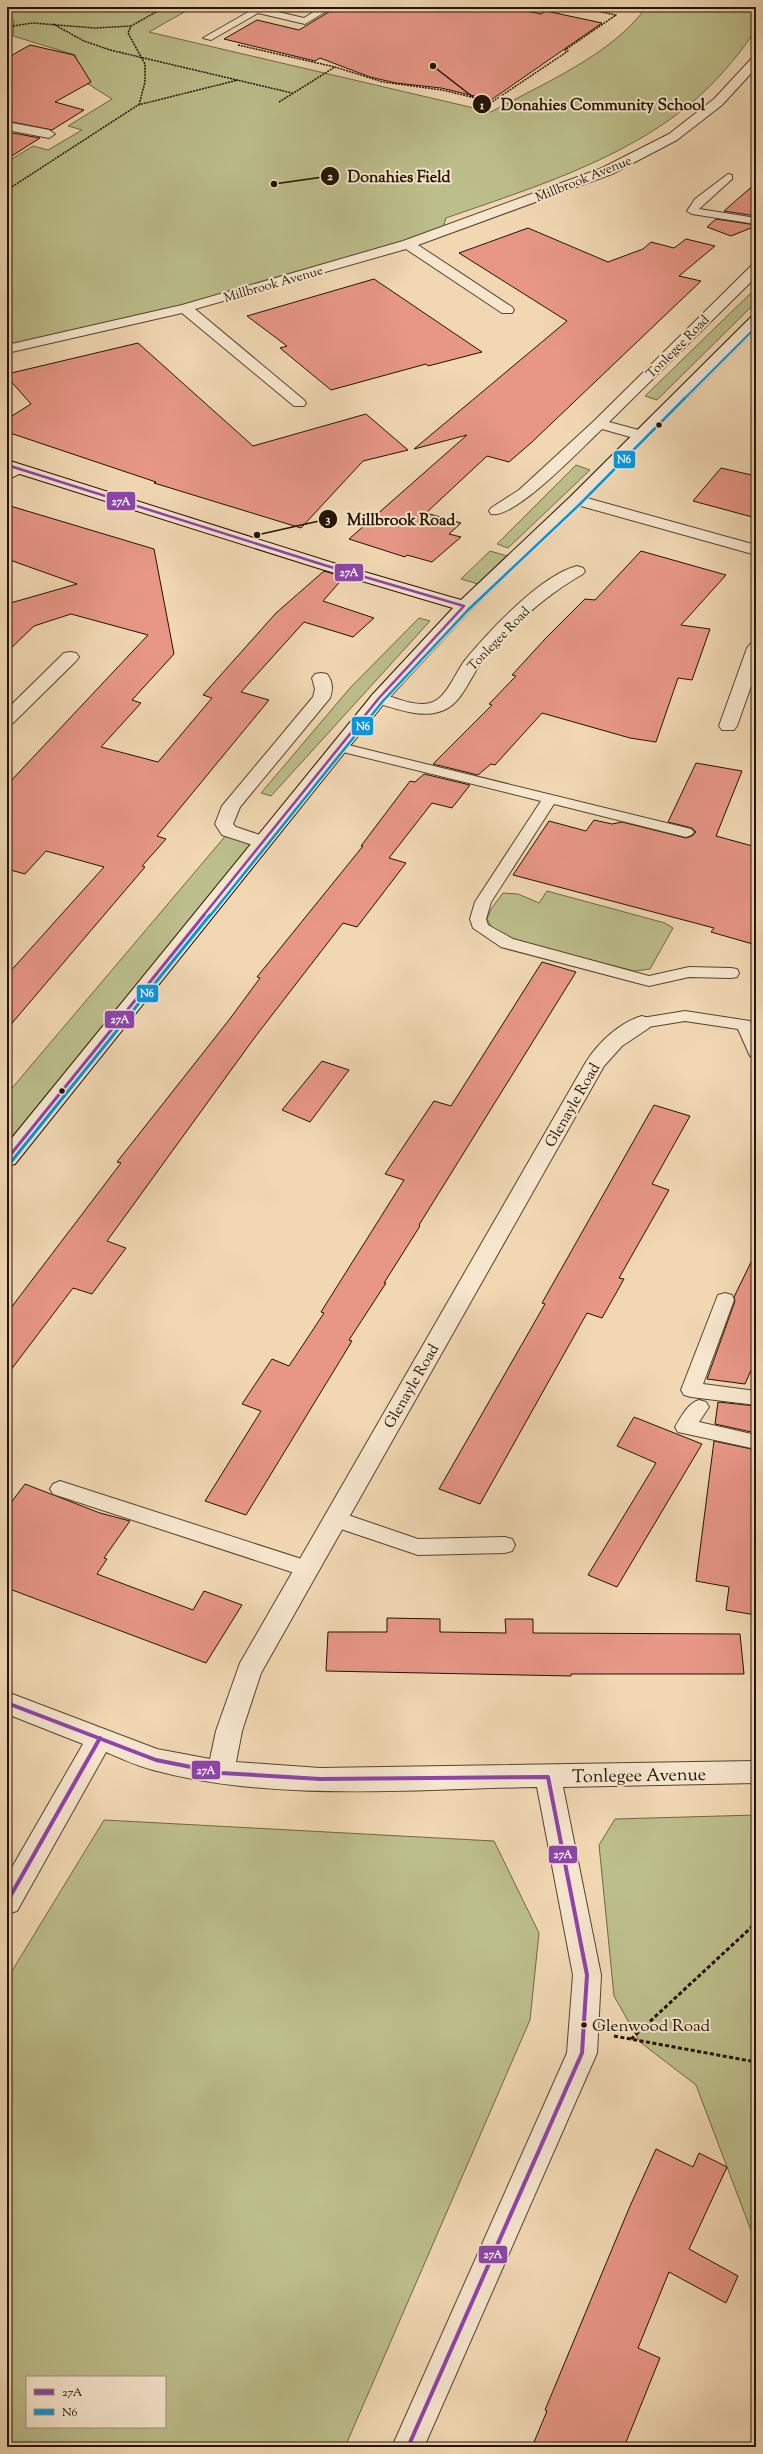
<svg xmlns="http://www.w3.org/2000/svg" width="763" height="2454" viewBox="0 0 763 2454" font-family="'Sorts Mill Goudy',serif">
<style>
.green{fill:#bcbe8b;stroke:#6f6846;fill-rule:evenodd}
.building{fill:#e89787;stroke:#221300}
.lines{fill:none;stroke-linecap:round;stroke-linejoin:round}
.lane-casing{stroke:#56442d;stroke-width:2}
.street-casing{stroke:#56442d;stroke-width:2}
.secondary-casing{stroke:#221300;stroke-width:2}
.path-far1{stroke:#221300;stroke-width:1.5;stroke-dasharray:2 1;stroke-linecap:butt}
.path{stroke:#221300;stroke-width:3;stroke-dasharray:4 2.5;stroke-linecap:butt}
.lane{fill:#f6e6ce;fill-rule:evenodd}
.street{fill:#f6e6ce;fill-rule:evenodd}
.secondary{fill:#f6e6ce;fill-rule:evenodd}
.bus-1-far2-casing{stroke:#f6e6ce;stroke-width:5}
.bus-1-far1-casing{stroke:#f6e6ce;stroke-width:6}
.bus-1-casing{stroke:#f6e6ce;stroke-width:7}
.bus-2-far2-casing{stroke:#f6e6ce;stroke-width:4}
.bus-2-far1-casing{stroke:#f6e6ce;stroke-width:5}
.bus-2-casing{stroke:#f6e6ce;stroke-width:6}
.bus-1-far2{stroke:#8e44ad;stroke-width:2.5}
.bus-1-far1{stroke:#8e44ad;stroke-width:3}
.bus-1{stroke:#8e44ad;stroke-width:4}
.bus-2-far2{stroke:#0397e6;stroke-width:2}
.bus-2-far1{stroke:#0397e6;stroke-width:2.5}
.bus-2{stroke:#0397e6;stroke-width:3}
.bus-dot{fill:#221300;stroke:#f6e6ce;stroke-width:1.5}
.labels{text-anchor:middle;stroke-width:4;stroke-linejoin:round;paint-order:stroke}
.far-street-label{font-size:13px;fill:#221300;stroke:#f6e6ce}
.street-label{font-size:15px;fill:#221300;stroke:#f6e6ce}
.near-bus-label{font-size:17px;fill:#221300;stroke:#f6e6ce;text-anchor:start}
.near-street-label{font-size:18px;fill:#221300;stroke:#f6e6ce}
.leader{fill:none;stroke:#221300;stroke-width:1.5}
.callout-dot{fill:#221300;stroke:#f6e6ce;stroke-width:1.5}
.mark-label{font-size:12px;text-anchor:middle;font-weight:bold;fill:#fff}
.callout-label{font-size:16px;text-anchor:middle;font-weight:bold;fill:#221300;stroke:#f6e6ce;stroke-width:4;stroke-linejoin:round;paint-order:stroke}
.line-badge{stroke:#f6e6ce;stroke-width:1.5}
.badge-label{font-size:11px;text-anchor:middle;font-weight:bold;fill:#fff}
</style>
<rect width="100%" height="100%" fill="#f1d8b3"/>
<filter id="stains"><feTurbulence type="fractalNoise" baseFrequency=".005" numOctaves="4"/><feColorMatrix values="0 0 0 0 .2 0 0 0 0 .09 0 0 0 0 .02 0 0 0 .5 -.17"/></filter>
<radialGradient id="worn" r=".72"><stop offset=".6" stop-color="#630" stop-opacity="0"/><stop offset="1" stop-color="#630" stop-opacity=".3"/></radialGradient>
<path class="green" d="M 7,7 L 193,7 L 149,32 L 491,112 C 540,85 614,54 646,7 L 723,7 L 756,11 C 756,16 757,22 756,26 C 754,35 737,56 730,64 C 661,149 546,183 446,218 L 442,231 L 185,308 L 7,346 L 7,162 L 33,146 L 48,150 L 82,130 L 68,126 L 112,99 L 85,82 L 75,55 L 13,36 L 14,20 L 7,18 Z
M 756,288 L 756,302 L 657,400 L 645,396 Z
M 576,465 L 590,470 L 508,548 L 497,544 Z
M 490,551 L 514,558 L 485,586 L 461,579 Z
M 419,618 L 430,621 L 271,796 L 261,793 L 350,688 Z
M 233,827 L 260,845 L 7,1159 L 7,1094 Z
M 547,891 L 665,923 L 673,928 L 650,969 L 634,971 L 511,940 L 492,928 L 487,919 L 491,909 L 503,893 L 518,894 L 539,903 Z
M 756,1815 L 756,2241 L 755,2241 L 696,2085 L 640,2042 L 614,1996 L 599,1845 L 615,1819 Z
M 104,1820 L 494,1841 L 539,1933 L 530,2020 L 345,2447 L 7,2447 L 7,1979 ZM 27,2377 L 165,2377 L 165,2427 L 27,2427 Z"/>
<path class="building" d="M 337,7 L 507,7 L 541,14 L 546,11 L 602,23 L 491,100 L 441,88 L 396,83 L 370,77 L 320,58 L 315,61 L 224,39 L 257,20 L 299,30 Z
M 30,45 L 74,55 L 91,82 L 55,102 L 84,110 L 52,130 L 7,121 L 7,58 Z
M 7,132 L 40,138 L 7,159 Z
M 756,183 L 756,216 L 724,211 Z
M 716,219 L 756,225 L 756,226 L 731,236 L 707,227 Z
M 528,228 L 608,262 L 643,249 L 651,242 L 674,248 L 686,239 L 715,246 L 679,276 L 701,281 L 532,442 L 509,462 L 487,456 L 426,513 L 461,523 L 449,534 L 461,537 L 432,562 L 407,555 L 405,557 L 349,539 L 467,435 L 414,449 L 567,321 L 459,253 Z
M 374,279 L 482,352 L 428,366 L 426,364 L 331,390 L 280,348 L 287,346 L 247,316 Z
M 138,343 L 253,446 L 366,414 L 408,450 L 363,461 L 301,528 L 154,483 L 156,482 L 7,432 L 7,419 L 31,404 L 7,377 L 7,374 Z
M 721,468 L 756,476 L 756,518 L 693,501 Z
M 7,505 L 154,549 L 174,654 L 132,700 L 141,703 L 101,747 L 158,762 L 212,698 L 203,695 L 276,613 L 324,571 L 344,577 L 323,601 L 374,618 L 353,637 L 304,622 L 241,692 L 269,700 L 157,836 L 166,839 L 142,866 L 145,867 L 7,1029 L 7,975 L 104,867 L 46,851 L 25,874 L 7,869 L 7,785 L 148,635 L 71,614 L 34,626 L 7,652 L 7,604 L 77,584 L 7,559 Z
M 641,551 L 726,575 L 681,625 L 710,629 L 692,680 L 678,678 L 656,742 L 630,738 L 542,713 L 495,765 L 491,764 L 478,775 L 433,764 L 492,705 L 489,704 L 516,676 L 512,675 L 545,639 L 585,599 L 595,600 Z
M 696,763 L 742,771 L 716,836 L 756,847 L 756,945 L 711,932 L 714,928 L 513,875 L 549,821 L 586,831 L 594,820 L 612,824 L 622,822 L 686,838 L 692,836 L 696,832 L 692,828 L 668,822 Z
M 424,774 L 470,785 L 452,808 L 432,803 L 389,858 L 406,863 L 357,927 L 343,923 L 255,1037 L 107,1241 L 126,1248 L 92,1294 L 73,1288 L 7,1375 L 7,1313 L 121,1163 L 117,1162 L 229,1020 L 260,978 L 257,977 L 363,846 L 361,846 L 410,781 L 415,782 Z
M 542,962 L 576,972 L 419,1225 L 420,1226 L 384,1283 L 386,1283 L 349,1340 L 352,1341 L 246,1515 L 205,1501 L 261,1411 L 242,1404 L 272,1359 L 289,1366 L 324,1313 L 321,1312 L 404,1180 L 385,1174 L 434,1101 L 451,1106 Z
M 322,1061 L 349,1070 L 310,1122 L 282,1110 Z
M 654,1105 L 690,1116 L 652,1184 L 669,1190 L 619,1278 L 624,1279 L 602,1318 L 587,1313 L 480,1504 L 439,1489 L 545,1304 L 542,1303 Z
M 756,1252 L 756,1359 L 745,1384 L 707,1379 L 735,1301 L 734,1297 Z
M 718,1402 L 756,1406 L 756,1433 L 715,1424 Z
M 634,1417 L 702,1444 L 617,1587 L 588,1575 L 656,1463 L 617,1446 Z
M 714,1441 L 756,1450 L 756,1615 L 726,1610 L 729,1587 L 696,1581 Z
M 25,1484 L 100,1513 L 130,1521 L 104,1558 L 107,1559 L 97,1574 L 193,1610 L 204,1591 L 242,1605 L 206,1663 L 7,1588 L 7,1508 Z
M 387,1618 L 440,1619 L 440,1632 L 506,1633 L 505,1619 L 533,1619 L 533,1633 L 740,1634 L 744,1674 L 571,1674 L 571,1676 L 326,1671 L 328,1632 L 387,1632 Z
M 656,2149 L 693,2167 L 699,2153 L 727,2167 L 689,2249 L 738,2276 L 726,2303 L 669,2272 L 638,2348 L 660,2358 L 624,2447 L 532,2447 L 547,2411 L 545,2410 L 630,2206 Z"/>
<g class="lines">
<defs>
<path id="lane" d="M 257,7 L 304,18 L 321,7 L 333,7 L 305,24 L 258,13 L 211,40 L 203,38 Z
M 728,174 L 732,175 L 732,179 L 699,209 L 756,218 L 756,224 L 692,214 L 687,211 L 695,199 Z
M 340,743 L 691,829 L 694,832 L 691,835 L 686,837 L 554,804 L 491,902 L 486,919 L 488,925 L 513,939 L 649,976 L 689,967 L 731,968 L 737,969 L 739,973 L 737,977 L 731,978 L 689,977 L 649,986 L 501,947 L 473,928 L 470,919 L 475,902 L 541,801 L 335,750 L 333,747 L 335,744 Z
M 685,1011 L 750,1021 L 756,1033 L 756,1058 L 750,1056 L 738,1029 L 685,1021 L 642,1028 L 636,1027 L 634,1023 L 636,1019 L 642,1018 Z
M 725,1293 L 732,1295 L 734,1300 L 703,1384 L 756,1391 L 756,1405 L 691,1397 L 684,1395 L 681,1390 L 716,1300 L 718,1295 Z
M 699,1400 L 706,1402 L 709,1407 L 699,1422 L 756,1435 L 756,1449 L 678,1432 L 675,1427 C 681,1417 688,1403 699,1400 Z
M 60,1481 L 314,1563 L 317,1569 L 314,1575 L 307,1577 L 53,1494 L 50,1489 L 53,1484 Z
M 336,1511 L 418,1539 L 505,1537 L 512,1539 L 515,1545 L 512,1551 L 505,1553 L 418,1555 L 329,1525 L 326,1519 L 329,1513 Z"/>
<path id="street" d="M 756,57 L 756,68 L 722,105 L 677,140 L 612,174 L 418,245 L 512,307 L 514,310 L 512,313 L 502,313 L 406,249 L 195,309 L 304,400 L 306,403 L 304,406 L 294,406 L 182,313 L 7,353 L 7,345 L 182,305 L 403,241 L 602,168 L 669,134 L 714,99 L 752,58 Z
M 7,122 L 49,130 L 55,134 L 49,138 L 7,130 Z
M 756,265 L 756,277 L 609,422 L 646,432 L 649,435 L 646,438 L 641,440 L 602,429 C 583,447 514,520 491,514 L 489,511 L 491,508 L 519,490 L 594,421 L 751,266 Z
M 18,464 L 26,469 L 23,472 L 7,480 L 7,469 Z
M 576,495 L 756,545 L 756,555 L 570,503 L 568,500 Z
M 577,566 L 583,568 L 585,571 L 583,574 C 544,596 512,626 483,660 C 471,675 463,702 444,710 C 421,720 396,708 373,702 L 370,698 L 373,694 L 379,693 C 394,697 414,707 430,703 C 447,699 455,672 466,659 C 489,631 541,575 577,566 Z
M 756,643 L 756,672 L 737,726 L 734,730 L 722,730 L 719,726 L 747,648 L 750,644 Z
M 70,652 L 76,653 L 79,657 L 76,661 L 13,723 L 7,724 L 7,709 L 64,653 Z
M 321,673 L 327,674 C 333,682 333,689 330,698 L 240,807 L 233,824 L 236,827 L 269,838 L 271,842 L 269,846 L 262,848 L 222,835 L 215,824 L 222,806 L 313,697 L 315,689 L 312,678 L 315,674 Z
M 642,1016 L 649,1018 L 652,1023 L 649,1028 L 622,1046 L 604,1066 L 261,1673 L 242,1731 L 236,1762 L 320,1768 L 756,1761 L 756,1783 L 563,1787 L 601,1975 L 597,2053 L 424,2447 L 392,2447 L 567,2053 L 573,1975 L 537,1787 C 416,1789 274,1802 157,1771 C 139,1767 122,1759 106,1752 L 17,1911 L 7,1914 L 7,1876 L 83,1744 L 7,1714 L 7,1692 L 157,1749 L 210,1759 L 216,1731 L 240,1663 L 586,1062 C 598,1043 620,1022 642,1016 Z"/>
<path id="secondary" d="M 756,316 L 756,328 L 582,503 L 470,610 L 385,702 L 15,1164 L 7,1166 L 7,1144 L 373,694 L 453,608 L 318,568 L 7,470 L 7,460 L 330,562 L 461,600 L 570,497 L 751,317 Z"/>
</defs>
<use href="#lane" class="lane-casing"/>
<use href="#street" class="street-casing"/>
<use href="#secondary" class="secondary-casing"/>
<path class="path-far1" d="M 53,24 L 84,41 L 110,50 L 292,93
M 7,27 L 32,23 L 95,28 L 131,26
M 238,45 L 335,67 L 383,82 L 442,90 L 492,102 L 568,51 L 565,50 L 616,15 L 592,10 L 595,8
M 279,102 L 335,67
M 139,105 L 145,82 L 145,64 L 128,33 L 131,26 L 165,7
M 7,190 L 138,105 L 238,80"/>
<path class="path" d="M 614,2036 L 756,2062
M 631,2039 L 756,1923"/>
<use href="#lane" class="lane"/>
<use href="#street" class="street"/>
<use href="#secondary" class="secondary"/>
<defs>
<path id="bus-1-far2" d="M 7,465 L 324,565 L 464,606
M 203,916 L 379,698 L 464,606"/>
<path id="bus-1-far1" d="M 7,1159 L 204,915"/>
<path id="bus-1" d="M 7,1703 L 156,1760 L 221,1773 L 320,1779 L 548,1777 L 587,1975 L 582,2053 L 408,2447
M 7,1902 L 100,1738"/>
<path id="bus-2-far2" d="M 684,399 L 756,327"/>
<path id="bus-2-far1" d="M 210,916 L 383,701 L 468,610 L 580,504 L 685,398"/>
<path id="bus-2" d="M 11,1162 L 210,915"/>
</defs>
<use href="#bus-1-far2" class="bus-1-far2-casing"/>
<use href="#bus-1-far1" class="bus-1-far1-casing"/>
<use href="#bus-1" class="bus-1-casing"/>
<use href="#bus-2-far2" class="bus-2-far2-casing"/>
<use href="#bus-2-far1" class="bus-2-far1-casing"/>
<use href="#bus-2" class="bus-2-casing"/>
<use href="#bus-1-far2" class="bus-1-far2"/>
<use href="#bus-1-far1" class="bus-1-far1"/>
<use href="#bus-1" class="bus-1"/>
<use href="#bus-2-far2" class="bus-2-far2"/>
<use href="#bus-2-far1" class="bus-2-far1"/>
<use href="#bus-2" class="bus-2"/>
</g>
<g class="bus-dot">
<circle cx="659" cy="425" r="3.5"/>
<circle cx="62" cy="1091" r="3.5"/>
<circle cx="584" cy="2025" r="3.5"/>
</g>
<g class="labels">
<g class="far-street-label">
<text transform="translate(583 178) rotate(-22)" y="5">Millbrook Avenue</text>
<text transform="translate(273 283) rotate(-16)" y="5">Millbrook Avenue</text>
<text transform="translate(677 346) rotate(-45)" y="5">Tonlegee Road</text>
<text transform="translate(498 638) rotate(-46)" y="5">Tonlegee Road</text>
</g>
<g class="street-label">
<text transform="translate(572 1105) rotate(-60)" y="5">Glenayle Road</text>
<text transform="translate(411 1386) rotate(-60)" y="5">Glenayle Road</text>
</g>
<g class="near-bus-label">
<text x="592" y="2031">Glenwood Road</text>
</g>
<g class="near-street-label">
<text transform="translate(639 1775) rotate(-1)" y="6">Tonlegee Avenue</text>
</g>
</g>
<path class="leader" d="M433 66L482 104M274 184L330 176M257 535L328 519"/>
<g class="callout-dot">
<circle cx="433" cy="66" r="4"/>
<circle cx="274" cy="184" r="4"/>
<circle cx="257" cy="535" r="4"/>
<circle cx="482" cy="104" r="10"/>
<circle cx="330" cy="176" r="10"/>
<circle cx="328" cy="519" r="10"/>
</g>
<g class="mark-label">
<text x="482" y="109">1</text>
<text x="330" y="180">2</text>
<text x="328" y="523">3</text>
</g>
<g class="callout-label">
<text x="603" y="110">Donahies Community School</text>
<text x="399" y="182">Donahies Field</text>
<text x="401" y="525">Millbrook Road</text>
</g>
<g class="line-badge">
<rect x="613" y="450" width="23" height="19" rx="4" fill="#0397e6"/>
<rect x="106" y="491" width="30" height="20" rx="4" fill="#8e44ad"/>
<rect x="334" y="563" width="30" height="19" rx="4" fill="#8e44ad"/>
<rect x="351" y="716" width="23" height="20" rx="4" fill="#0397e6"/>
<rect x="136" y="984" width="23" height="19" rx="4" fill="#0397e6"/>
<rect x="104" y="1010" width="31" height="19" rx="4" fill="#8e44ad"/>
<rect x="191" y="1760" width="30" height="20" rx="4" fill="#8e44ad"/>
<rect x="548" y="1845" width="30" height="19" rx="4" fill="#8e44ad"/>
<rect x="478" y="2245" width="30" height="19" rx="4" fill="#8e44ad"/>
</g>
<g class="badge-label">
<text x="624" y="463">N6</text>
<text x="121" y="505">27A</text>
<text x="349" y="576">27A</text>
<text x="363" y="730">N6</text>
<text x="147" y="997">N6</text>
<text x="120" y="1023">27A</text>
<text x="206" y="1774">27A</text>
<text x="563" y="1858">27A</text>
<text x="493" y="2258">27A</text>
</g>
<rect width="763" height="2454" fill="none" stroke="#f1d8b3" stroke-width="24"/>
<rect x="8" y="8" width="747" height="2438" fill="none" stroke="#221300" stroke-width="2"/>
<rect x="12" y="12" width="739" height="2430" fill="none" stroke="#221300"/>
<rect x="26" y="2376" width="140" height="52" fill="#f6e6ce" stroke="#a1927c"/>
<rect x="34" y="2389" width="20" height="6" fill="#8e44ad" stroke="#a1927c"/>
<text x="62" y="2396" font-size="12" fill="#221300">27A</text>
<rect x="34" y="2409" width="20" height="6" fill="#0397e6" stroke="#a1927c"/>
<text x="62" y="2416" font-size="12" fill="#221300">N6</text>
<rect width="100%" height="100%" filter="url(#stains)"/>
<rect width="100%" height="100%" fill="url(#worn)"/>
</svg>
